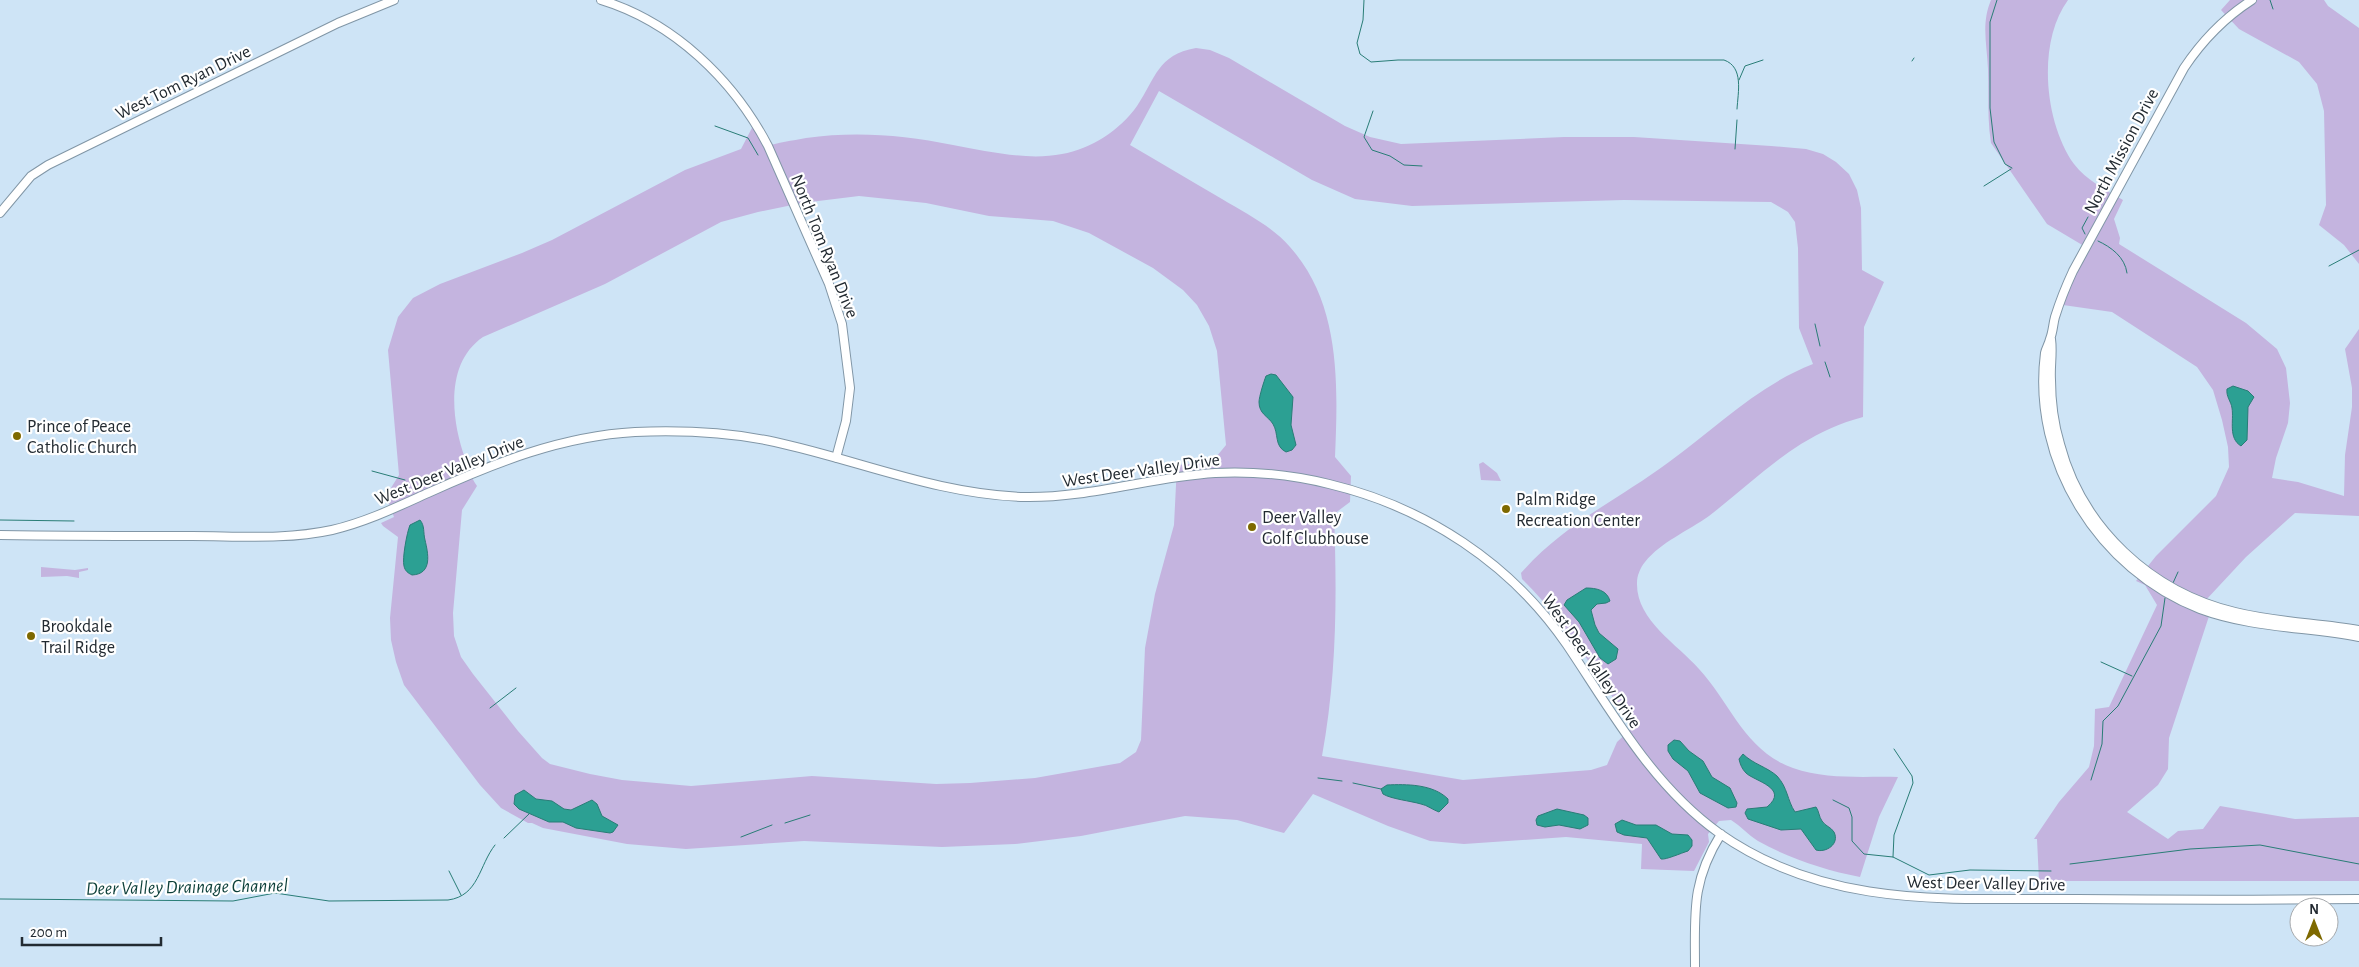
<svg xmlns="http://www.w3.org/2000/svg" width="2359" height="967" viewBox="0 0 2359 967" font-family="'Alegreya Sans',sans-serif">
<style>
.green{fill:#c4b4df;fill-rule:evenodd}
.water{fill:#2ca093;stroke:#297d76}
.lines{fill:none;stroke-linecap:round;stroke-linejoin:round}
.stream{stroke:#297d76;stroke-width:1}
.secondary-casing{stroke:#8196a6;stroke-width:10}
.secondary{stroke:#fff;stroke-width:8}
.poi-dot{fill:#7e6900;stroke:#fff;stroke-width:2}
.labels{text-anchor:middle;stroke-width:4.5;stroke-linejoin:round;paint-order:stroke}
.street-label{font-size:18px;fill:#222a31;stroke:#fff}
.poi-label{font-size:18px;fill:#222a31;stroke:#fff;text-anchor:start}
.water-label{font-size:19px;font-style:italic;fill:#0c3f39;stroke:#fff}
</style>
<rect width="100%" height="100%" fill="#cee4f6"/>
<path class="green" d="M 1991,0 L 2068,0 C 2037,42 2044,122 2074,164 C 2086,180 2106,190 2123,200 L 2114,219 L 2120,238 L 2119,244 L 2246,323 L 2277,349 L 2286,368 L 2290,403 L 2288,423 L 2276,458 L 2272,478 L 2298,482 L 2344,496 L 2345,455 L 2352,407 L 2352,388 L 2345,349 L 2359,329 L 2359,516 L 2295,513 L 2246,557 L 2205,601 L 2213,604 L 2169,738 L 2168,769 L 2158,785 L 2127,812 L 2168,839 L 2178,831 L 2203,829 L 2220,806 L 2295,819 L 2359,817 L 2359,881 L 2039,881 L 2037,839 L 2034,839 L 2059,802 L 2089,767 L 2094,746 L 2095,709 L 2109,707 L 2157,605 L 2145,585 L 2136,581 L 2156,556 L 2216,496 L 2229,467 L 2228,447 L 2222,420 L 2213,390 L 2197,367 L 2112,312 L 2063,305 L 2071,283 L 2089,249 L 2047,224 L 1991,143 C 1987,118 1989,94 1988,69 C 1987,44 1981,24 1991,0 Z
M 2230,0 L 2324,0 L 2328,6 L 2359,28 L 2359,264 L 2344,245 L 2319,225 L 2326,205 L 2324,111 L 2317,84 L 2299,62 L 2239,29 L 2221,10 Z
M 1196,48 L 1210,50 L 1229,58 L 1345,126 L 1370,137 L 1401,144 L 1564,137 L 1634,137 L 1771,146 L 1806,149 L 1823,154 L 1836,162 L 1849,174 L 1857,190 L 1861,208 L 1862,270 L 1884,282 L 1864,327 L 1863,417 C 1840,423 1821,432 1801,444 C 1768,465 1740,492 1709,516 C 1688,531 1661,542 1645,562 C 1640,568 1637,576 1637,583 C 1636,620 1677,644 1699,669 C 1731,704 1745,751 1793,768 C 1827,780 1864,776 1898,777 L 1879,817 L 1860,877 C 1825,870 1790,859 1758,841 C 1748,835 1741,826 1731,820 L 1719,821 L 1708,834 L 1709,842 L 1694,871 L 1641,869 L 1642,844 L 1566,837 L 1464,844 L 1430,841 L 1388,826 L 1313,794 L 1284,833 L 1237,820 L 1185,816 L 1081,836 L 1015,844 L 942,847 L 804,841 L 686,849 L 627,844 L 543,828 L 532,823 L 528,823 L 501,808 L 480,785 L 404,685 L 396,662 L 391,640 L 390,618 L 398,537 L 383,526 L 381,523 L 394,517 L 386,496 L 399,475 L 388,350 L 398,317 L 413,298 L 440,284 L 522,253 L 552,240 L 685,170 L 741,149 L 753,126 L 765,147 C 778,142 792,141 806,138 C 856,131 903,135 953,145 C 987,151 1027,161 1062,154 C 1091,149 1120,130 1137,106 C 1156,78 1157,55 1196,48 ZM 1159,91 L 1312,180 L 1355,199 L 1412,206 L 1624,200 L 1771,202 L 1788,212 L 1795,222 L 1798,248 L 1799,328 L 1813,364 C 1757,386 1717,427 1669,462 C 1618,500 1565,523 1521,573 L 1522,579 C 1567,623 1597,675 1633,727 L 1617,742 L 1607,765 L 1591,770 L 1463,780 L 1322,756 C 1337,675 1337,595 1334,514 L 1350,502 L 1351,476 L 1335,457 C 1338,385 1341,304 1290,247 C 1272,226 1245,213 1222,199 C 1191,181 1161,163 1130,145 ZM 859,196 L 926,203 L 989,216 L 1053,221 L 1089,233 L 1153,268 L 1183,290 L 1197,305 L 1209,326 L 1217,351 L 1226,445 L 1212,462 L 1177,465 L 1174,525 L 1155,594 L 1145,648 L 1141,740 L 1136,752 L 1120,763 L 1035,778 L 970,783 L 936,784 L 812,776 L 691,786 L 622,780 L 590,774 L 550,764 L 542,758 L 518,731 L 473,674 L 461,657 L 454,636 L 453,613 L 462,510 L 477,486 C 471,478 468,467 465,458 C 451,419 445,363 483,337 L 605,284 L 721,222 L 758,212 L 802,203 Z
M 1483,462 L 1497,473 L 1501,481 L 1481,480 L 1479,464 Z
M 41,567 L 75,570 L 88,568 L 88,570 L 79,572 L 79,578 L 67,576 L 41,577 Z"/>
<path class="water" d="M 1271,374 L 1276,375 L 1293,397 L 1291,425 L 1296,445 L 1292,450 L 1286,452 C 1274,446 1279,434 1273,424 C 1268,416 1259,414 1259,402 C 1259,397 1264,381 1266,376 Z
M 2233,386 L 2248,391 L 2254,397 L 2248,407 L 2247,440 L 2241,446 C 2228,438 2234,421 2232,408 C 2231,401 2226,397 2227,389 Z
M 420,520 C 425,526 423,532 425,540 C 428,553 433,574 412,575 C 408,573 405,571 404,566 C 402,559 407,532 410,525 Z
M 1586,588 C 1596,588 1607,590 1610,601 L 1606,603 L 1597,604 L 1591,610 L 1595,625 L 1599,633 L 1618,649 L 1616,659 L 1608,664 L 1600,658 L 1579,622 L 1564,605 L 1567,600 Z
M 1674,740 L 1680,741 L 1689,751 L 1703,761 L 1712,777 L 1730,788 L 1737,803 L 1736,807 L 1728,808 L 1700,793 L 1688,771 L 1673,759 L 1668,751 L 1668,745 Z
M 1743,754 C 1753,764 1767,767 1777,776 C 1788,788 1787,800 1795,812 L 1816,807 C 1819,811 1819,817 1822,821 C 1825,826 1831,827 1834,832 C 1840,844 1826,853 1816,850 L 1801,829 L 1781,830 L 1748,819 L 1745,813 L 1747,809 L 1767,807 C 1790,788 1754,781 1746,773 C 1742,769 1740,764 1739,759 Z
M 1387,785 C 1406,784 1433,784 1448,799 L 1448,803 L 1439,812 C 1433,810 1427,805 1421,804 C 1411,801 1391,799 1383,794 L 1381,789 Z
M 524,790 L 536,799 L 552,801 L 564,809 L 571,810 L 592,800 L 597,804 L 602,816 L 618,825 L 613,832 L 610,833 L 576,828 L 563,822 L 549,822 L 519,809 L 514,804 L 515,795 Z
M 1557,809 L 1584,815 L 1588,818 L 1588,825 L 1580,829 L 1559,825 L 1545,827 L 1537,825 L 1536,820 L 1538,816 Z
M 1622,820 L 1636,825 L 1656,825 L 1672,834 L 1688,835 L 1692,840 L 1692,846 L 1688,851 C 1681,853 1666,860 1661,859 L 1647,838 L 1624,835 L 1617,832 L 1615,824 Z"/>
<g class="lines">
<path class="stream" d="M 1364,0 L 1363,20 L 1357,43 L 1360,54 L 1371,62 L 1398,60 L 1724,60 C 1744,67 1738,92 1737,109
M 1997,0 L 1990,22 L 1990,108 L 1994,142 L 2005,164 L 2012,168
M 2270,0 L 2273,9
M 1912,61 L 1914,58
M 1739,80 L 1745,66 L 1763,60
M 1373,111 L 1364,137 L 1372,150 L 1390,156 L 1404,165 L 1422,166
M 715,126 L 748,138 L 758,155
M 1735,149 L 1737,120
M 1984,186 L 2011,169
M 2085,234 L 2082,228 L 2088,217
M 2098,241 C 2111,247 2125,257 2127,273
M 2329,266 L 2359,250
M 1815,324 L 1820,346
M 1825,362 L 1830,377
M 372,471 L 405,480
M 0,520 L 74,521
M 2173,583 L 2178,572
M 2101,662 L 2132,676
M 490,708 L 516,688
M 1318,778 L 1342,781
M 2091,780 L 2102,744 L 2103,721 L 2118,706 L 2161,626 L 2165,598
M 1353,783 L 1381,789
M 1833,800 L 1849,808 L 1852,817 L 1852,841 L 1864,854 L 1893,857 L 1929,875 L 1970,870 L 2051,871
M 785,823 L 810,815
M 741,837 L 772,825
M 504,838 L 529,814
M 1893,857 L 1894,835 L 1913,783 L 1912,776 L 1894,749
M 2070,864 L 2190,849 L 2260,845 L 2359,864
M 449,871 L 461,895
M 0,899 L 233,901 L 275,893 L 329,901 L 448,900 C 479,896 479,865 495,845"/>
<defs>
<path id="secondary" d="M 601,0 C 673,22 733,79 768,146 L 829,284 L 842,324 L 850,388 L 846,421 L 836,458
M 2252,0 C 2224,18 2202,41 2184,68 L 2073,271 C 2066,286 2060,301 2055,317 C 2053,324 2053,332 2050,339 C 2049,344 2046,348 2045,353 C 2031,461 2099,570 2200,609 C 2251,628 2306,627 2359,637
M 0,213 L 31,176 L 48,165 L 338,23 L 394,0
M 2051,339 C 2053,353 2050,366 2051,380 C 2051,402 2054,424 2060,444 C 2082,528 2151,592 2235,612 C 2275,622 2318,623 2359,630
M 0,535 C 64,536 128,536 192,536 C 239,536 286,540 332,530 C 366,522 397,507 428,493 C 494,463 562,436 635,432 C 682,430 729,432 775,442 C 858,460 939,495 1025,497 C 1089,498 1151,477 1215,473 C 1253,471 1292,475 1329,484 C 1425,507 1511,563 1567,645 C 1612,712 1652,785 1719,833 C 1828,910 1952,898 2077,899 C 2171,900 2265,900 2359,899
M 1695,967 C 1695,913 1691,882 1721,834"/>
</defs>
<use href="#secondary" class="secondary-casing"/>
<use href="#secondary" class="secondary"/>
</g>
<g class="poi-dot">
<circle cx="17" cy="436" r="5"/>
<circle cx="1506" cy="509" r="5"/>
<circle cx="1252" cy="527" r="5"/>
<circle cx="31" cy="636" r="5"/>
</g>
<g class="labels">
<g class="street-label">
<text transform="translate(183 82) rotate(-26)" y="6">West Tom Ryan Drive</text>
<text transform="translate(2121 151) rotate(-62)" y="6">North Mission Drive</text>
<text transform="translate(825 246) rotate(68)" y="6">North Tom Ryan Drive</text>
<text transform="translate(449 470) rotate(-22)" y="6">West Deer Valley Drive</text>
<text transform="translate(1141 470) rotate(-8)" y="6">West Deer Valley Drive</text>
<text transform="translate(1592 661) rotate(55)" y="6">West Deer Valley Drive</text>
<text transform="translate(1986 883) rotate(1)" y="6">West Deer Valley Drive</text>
</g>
<g class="poi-label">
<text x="27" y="432">Prince of Peace<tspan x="27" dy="21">Catholic Church</tspan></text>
<text x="1516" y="505">Palm Ridge<tspan x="1516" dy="21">Recreation Center</tspan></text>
<text x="1262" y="523">Deer Valley<tspan x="1262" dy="21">Golf Clubhouse</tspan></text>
<text x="41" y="632">Brookdale<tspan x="41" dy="21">Trail Ridge</tspan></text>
</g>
<g class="water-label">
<text transform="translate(187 886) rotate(-1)" y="7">Deer Valley Drainage Channel</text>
</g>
</g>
<g transform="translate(2314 922)"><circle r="24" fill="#ffffff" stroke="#a7aaad"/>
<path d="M0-4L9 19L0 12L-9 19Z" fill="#7e6900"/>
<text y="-8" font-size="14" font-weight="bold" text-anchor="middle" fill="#222a31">N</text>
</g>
<path d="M22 937v8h139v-8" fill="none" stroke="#222a31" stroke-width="2.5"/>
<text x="30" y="937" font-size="15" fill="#222a31" stroke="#ffffff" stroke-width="4" paint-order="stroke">200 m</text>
</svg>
